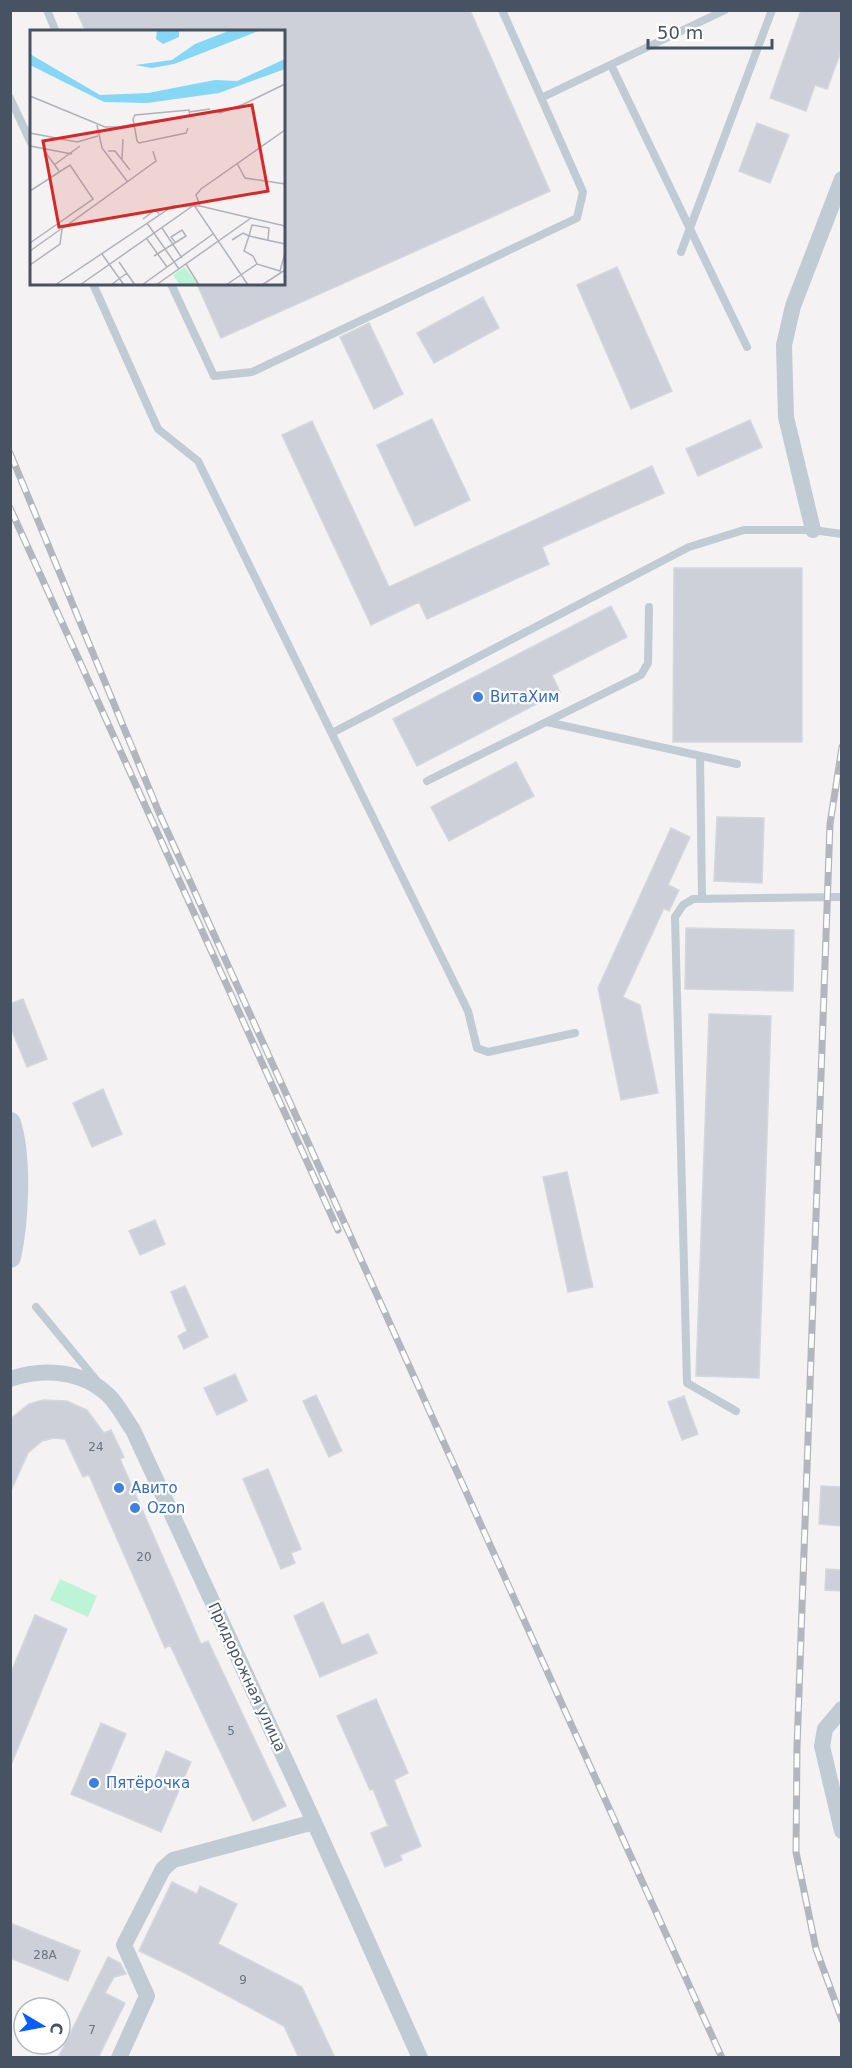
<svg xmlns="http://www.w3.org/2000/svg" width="852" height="2068" viewBox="0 0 852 2068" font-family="'DejaVu Sans',sans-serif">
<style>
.green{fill:#bdf4d7}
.building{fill:#cdd0d8;stroke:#d5d7de;stroke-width:1.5}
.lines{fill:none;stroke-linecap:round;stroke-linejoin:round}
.lane{stroke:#c1cbd4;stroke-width:8}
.street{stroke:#c1cbd4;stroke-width:16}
.secondary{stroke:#c3cddc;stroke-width:22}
.rail-casing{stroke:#b3b6bd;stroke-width:7}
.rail{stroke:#fff;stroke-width:4.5;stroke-dasharray:14;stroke-linecap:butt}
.shop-dot{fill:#3f7fe0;stroke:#fff;stroke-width:2}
.labels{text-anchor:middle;stroke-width:4.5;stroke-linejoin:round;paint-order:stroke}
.number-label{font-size:12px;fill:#687280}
.shop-label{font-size:15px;fill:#366cbe;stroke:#fff;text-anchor:start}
.street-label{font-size:15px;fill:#475362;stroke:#fff}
.inset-road{fill:none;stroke:#afb2b8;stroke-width:1.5}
.view{fill:#d62828;fill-opacity:0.15;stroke:#d62828;stroke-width:3}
.inset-edge{fill:none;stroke:#475362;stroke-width:3}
</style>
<rect width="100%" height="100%" fill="#f4f2f2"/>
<path class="green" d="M 60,1579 L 97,1596 L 88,1617 L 50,1600 Z"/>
<path class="building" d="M 76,10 L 470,10 L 550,191 L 221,338 L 197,284 L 284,284 L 284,32 L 86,32 Z
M 801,10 L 842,10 L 842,49 L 827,89 L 815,85 L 806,111 L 770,98 Z
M 757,123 L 789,135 L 770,183 L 739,171 Z
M 617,267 L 672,391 L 631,409 L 577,285 Z
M 483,297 L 499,328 L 434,363 L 417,333 Z
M 369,323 L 403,394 L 374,409 L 340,337 Z
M 432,419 L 470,500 L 415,526 L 377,445 Z
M 750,420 L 762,447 L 698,476 L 686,449 Z
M 312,421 L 389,587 L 652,466 L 664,493 L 542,547 L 549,564 L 427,619 L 419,602 L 371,625 L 282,435 Z
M 674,568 L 802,568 L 802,742 L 673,742 Z
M 611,606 L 627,637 L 552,675 L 560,692 L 417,766 L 393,719 Z
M 516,762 L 534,796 L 449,841 L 431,807 Z
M 717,817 L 764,818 L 762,883 L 714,881 Z
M 671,828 L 690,837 L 668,885 L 679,890 L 669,911 L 664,908 L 623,997 L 640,1005 L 658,1093 L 621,1100 L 598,988 Z
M 686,928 L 794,930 L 793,991 L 685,989 Z
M 23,999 L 47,1059 L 27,1067 L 10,1026 L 10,1004 Z
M 709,1014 L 771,1016 L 759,1378 L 696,1376 Z
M 103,1089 L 122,1134 L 92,1147 L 73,1103 Z
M 567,1172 L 593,1287 L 568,1292 L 543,1177 Z
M 155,1220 L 165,1244 L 140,1255 L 129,1231 Z
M 185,1286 L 208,1337 L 184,1349 L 178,1336 L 187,1331 L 171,1292 Z
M 235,1374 L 247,1401 L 217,1415 L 204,1388 Z
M 316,1395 L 342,1451 L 329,1457 L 303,1401 Z
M 684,1396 L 698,1434 L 682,1440 L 668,1402 Z
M 43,1400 L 67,1401 L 87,1410 L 104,1433 L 111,1430 L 124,1457 L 120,1459 L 201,1644 L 208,1641 L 286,1806 L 253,1821 L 170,1645 L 165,1648 L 89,1475 L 83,1477 L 65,1439 L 54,1438 L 42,1441 L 28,1453 L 10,1493 L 10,1419 L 29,1404 Z
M 268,1469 L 301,1549 L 291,1553 L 295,1563 L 281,1569 L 243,1479 Z
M 821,1486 L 842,1487 L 842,1526 L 819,1524 Z
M 826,1569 L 842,1570 L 842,1591 L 825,1590 Z
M 323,1602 L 342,1645 L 368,1634 L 377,1653 L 320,1677 L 294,1616 Z
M 35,1615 L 67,1629 L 11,1765 L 10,1675 Z
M 376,1699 L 408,1773 L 394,1780 L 421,1846 L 400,1855 L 402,1860 L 385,1867 L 371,1833 L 388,1826 L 373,1789 L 370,1790 L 337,1716 Z
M 101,1723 L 126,1734 L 109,1774 L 150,1791 L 166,1751 L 191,1762 L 161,1832 L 71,1794 Z
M 172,1882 L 197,1894 L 200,1886 L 237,1904 L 218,1944 L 302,1987 L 335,2058 L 299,2058 L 284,2026 L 185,1973 L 139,1951 Z
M 10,1923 L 80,1951 L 68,1981 L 10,1958 Z
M 108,1957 L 120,1963 L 126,1974 L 114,1977 L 105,1993 L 125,2003 L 98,2058 L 58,2058 Z"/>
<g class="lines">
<path class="lane" d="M 47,10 L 56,32
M 611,65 L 747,347
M 10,98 L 32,145
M 541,98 L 725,10
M 681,252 L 772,10
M 93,284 L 158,429 L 198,461 L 468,1011 L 477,1048 L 488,1052 L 575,1033
M 171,284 L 214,376 L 252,372 L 577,218 L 583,192 L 502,10
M 547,722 L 737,764
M 332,733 L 689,547 L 744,530 L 813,530 L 842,534
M 700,756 L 702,898
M 427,781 L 641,675 L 648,663 L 649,607
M 36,1307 L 97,1381
M 736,1411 L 687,1383 L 675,917 L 683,905 L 693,899 L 842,897"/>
<path class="street" d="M 813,530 L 786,417 L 784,345 L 793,306 L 842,179
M 10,1379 C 43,1368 82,1370 108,1395 C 118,1404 125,1419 133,1430 L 314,1822 L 420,2058
M 842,1709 L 825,1729 L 822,1746 L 842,1831
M 119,2058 L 147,1996 L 124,1945 L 163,1869 L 173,1860 L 314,1822"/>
<path class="secondary" d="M 10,1123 C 21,1158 18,1221 10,1257"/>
<defs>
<path id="rail" d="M 10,453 L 160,815 L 722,2058
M 10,508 L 338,1230
M 842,747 L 830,824 L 797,1748 L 796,1852 L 816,1949 L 842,2020"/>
</defs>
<use href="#rail" class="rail-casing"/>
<use href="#rail" class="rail"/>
</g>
<g class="shop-dot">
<circle cx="478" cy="697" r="6"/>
<circle cx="119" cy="1488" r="6"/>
<circle cx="135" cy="1508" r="6"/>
<circle cx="94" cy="1783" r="6"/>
</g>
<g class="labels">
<g class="number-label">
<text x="96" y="1451">24</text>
<text x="144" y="1561">20</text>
<text x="231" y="1735">5</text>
<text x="45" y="1959">28А</text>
<text x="243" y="1984">9</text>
<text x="92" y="2034">7</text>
</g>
<g class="shop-label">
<text x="490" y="702">ВитаХим</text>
<text x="131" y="1493">Авито</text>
<text x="147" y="1513">Ozon</text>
<text x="106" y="1788">Пятёрочка</text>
</g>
<g class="street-label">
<text transform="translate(247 1677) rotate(65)" y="5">Придорожная улица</text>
</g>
</g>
<g transform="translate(30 30)">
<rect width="255" height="255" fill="#f4f2f2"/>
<path d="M 155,237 L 168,255 L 150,255 L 143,245 Z" fill="#bdf4d7"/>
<path d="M 127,0 L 149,0 L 149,7 L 133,14 L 126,9 ZM 201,0 L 231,0 L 144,34 L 122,38 L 105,35 L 142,30 L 165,14 ZM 0,24 L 70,65 L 118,63 L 185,50 L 207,51 L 255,29 L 255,39 L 189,63 L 117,73 L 74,72 L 0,35 Z" fill="#86d6f5"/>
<path class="inset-road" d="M 0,66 L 75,97 L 89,97 L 104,94 L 160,86 L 159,80 L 105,85 L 103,89 L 104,94 L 107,111 L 109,113 L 156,103 L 158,98M 185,81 L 190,83 L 214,74 L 255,54M 159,82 L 180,79M 67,95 L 72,118 L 97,151M 0,103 L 47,112 L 68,106M 0,116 L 42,124M 13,119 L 29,141M 78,121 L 85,121 L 100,140M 92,129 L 93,109M 207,133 L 215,148 L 255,154M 24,135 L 50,116M 0,161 L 40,135 L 63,169 L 0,213M 170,176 L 166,165 L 171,159 L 255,100M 113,189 L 125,180 L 129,184M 117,193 L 149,239M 132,198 L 152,228M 117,209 L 137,237M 202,210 L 213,203 L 219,206 L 214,221 L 223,226 L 227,234M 238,210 L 239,198 L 222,195 L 219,206 L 255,214M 0,221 L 31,199M 72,224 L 94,255M 124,226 L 156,206 L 152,200 L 141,207 L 145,212M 89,232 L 105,255M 156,234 L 169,255M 0,235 L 30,214 L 32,199 L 126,131 L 123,121M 25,255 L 143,176 L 170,176 L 255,196M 50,255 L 164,175 L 218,255M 81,255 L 97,243M 112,255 L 183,204M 126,255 L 221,188M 196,255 L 227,234 L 250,241 L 255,223M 232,255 L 255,240"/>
<path class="view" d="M 222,75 L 238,161 L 29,197 L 13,111 Z"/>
<rect width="255" height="255" class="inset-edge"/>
</g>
<rect width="852" height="2068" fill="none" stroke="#475362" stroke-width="24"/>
<g transform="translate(42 2026) rotate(100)"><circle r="28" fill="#ffffff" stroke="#b5bac0" stroke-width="1.5"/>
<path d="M0-4.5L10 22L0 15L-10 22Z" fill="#075df9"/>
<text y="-9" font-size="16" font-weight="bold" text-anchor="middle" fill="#475362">С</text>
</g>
<path d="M648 39v9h124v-9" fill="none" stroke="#475362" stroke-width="3"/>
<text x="657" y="39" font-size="18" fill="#475362" stroke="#ffffff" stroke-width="4.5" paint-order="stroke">50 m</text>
</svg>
